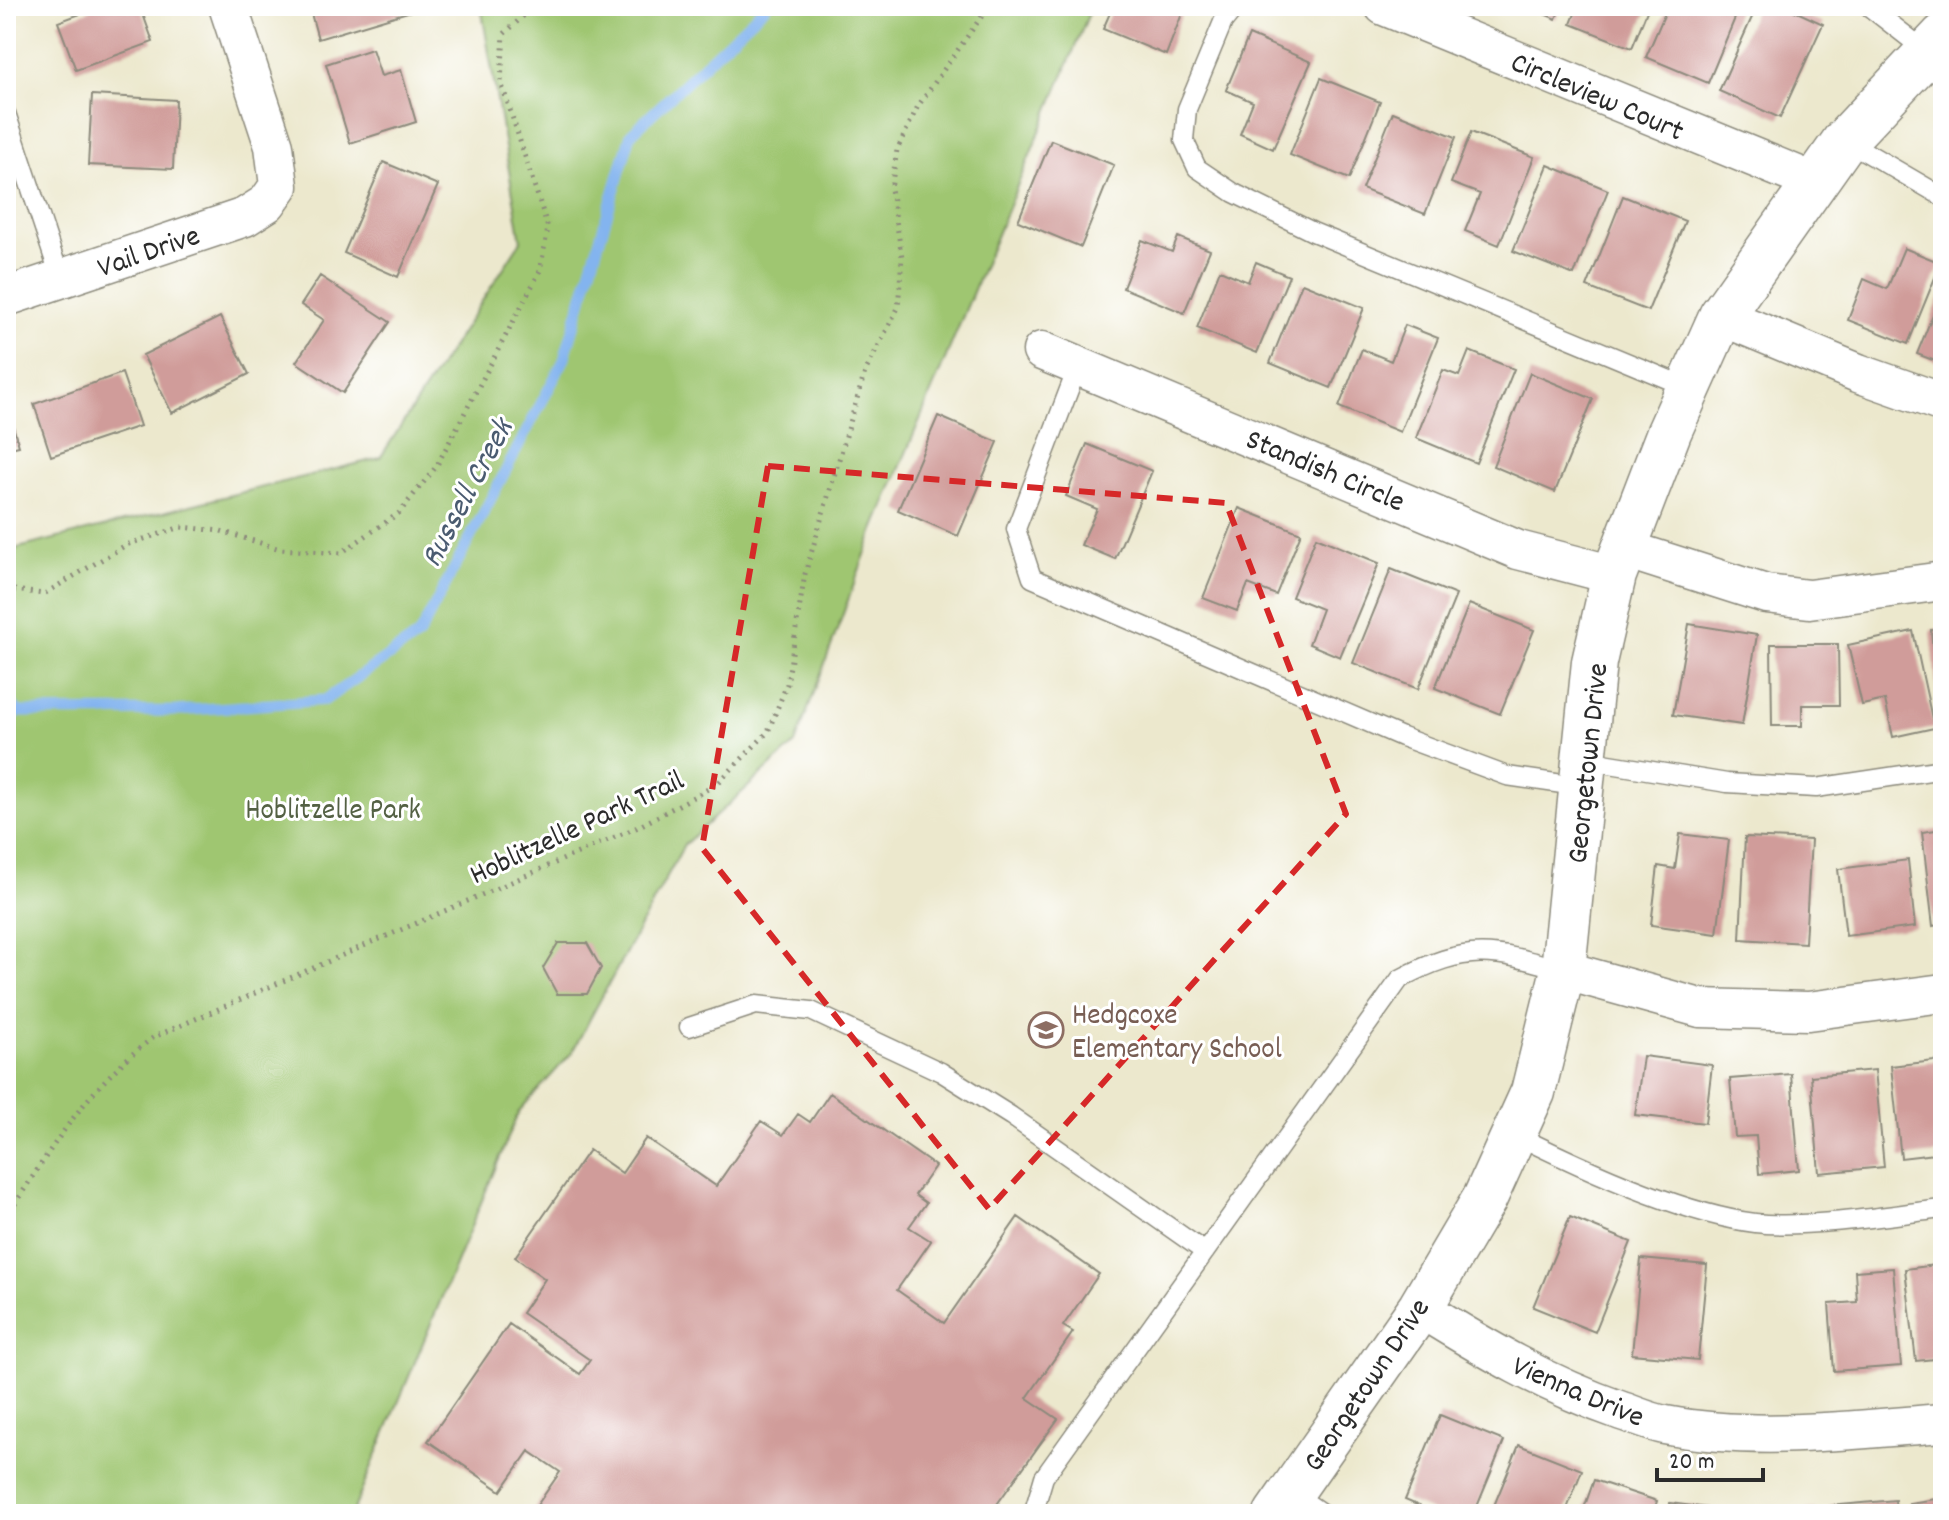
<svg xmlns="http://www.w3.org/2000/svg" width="1949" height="1520" viewBox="0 0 1949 1520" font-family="Dekko,sans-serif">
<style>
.green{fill:#9fc671;stroke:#65784e;stroke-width:2}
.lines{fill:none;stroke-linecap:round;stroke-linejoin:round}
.stream{stroke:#83b4ef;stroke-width:11}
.building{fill:#d09c9a}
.service-casing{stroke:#8c8a7c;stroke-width:21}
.minor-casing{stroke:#8c8a7c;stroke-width:41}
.tertiary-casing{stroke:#8c8a7c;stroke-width:47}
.path{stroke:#8c8a7c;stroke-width:5;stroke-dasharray:2 6;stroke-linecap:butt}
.service{stroke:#fff;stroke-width:18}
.minor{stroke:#fff;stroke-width:38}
.tertiary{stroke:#fff;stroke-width:44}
.marked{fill:none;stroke:#d62828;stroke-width:6;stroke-dasharray:16 10;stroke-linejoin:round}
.labels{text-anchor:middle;stroke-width:6;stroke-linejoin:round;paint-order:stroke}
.street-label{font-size:30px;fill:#2b2b2b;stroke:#fff}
.park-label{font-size:30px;fill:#546144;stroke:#fff}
.education-label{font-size:30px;fill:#785e54;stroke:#fff;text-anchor:start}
.water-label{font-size:32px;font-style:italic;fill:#4a5b70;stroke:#fff}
</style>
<rect width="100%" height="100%" fill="#fff"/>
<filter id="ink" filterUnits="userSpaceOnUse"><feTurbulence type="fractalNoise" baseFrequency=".0125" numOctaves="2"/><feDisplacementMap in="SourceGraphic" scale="16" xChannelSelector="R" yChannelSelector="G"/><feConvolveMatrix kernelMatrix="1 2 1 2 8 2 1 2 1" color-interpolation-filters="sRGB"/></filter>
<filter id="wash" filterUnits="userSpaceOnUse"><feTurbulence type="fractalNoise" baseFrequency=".006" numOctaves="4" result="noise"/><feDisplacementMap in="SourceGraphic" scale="32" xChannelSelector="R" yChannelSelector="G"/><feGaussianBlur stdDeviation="1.8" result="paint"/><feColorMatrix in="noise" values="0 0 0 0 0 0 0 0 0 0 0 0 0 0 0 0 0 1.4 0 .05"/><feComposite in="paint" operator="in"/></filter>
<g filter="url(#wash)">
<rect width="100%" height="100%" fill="#ece8cd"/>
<path class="green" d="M 481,6 L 1092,6 L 874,530 L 795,744 L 684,845 L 571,1054 L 519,1111 L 352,1514 L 6,1514 L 6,551 L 380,458 L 521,241 Z"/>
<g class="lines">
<path class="stream" d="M 6,699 L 19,712
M 6,722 L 19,712 L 176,711 L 325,700 L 419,635 L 564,360 L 631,134 L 766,6"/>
</g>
<g id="blocks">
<path class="building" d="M 90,6 L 140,6 L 153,42 L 76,70 L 58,22 L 91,10 Z
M 309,6 L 410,6 L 411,11 L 318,39 Z
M 1113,6 L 1185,6 L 1166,55 L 1103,29 Z
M 1525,6 L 1561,6 L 1556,19 Z
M 1578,6 L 1649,6 L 1632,48 L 1571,24 Z
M 1668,6 L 1740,6 L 1708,83 L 1646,57 Z
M 1757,6 L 1784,6 L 1823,24 L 1780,118 L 1719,91 Z
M 1249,35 L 1311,62 L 1273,149 L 1240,134 L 1253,102 L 1226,90 Z
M 372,49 L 381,76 L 401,70 L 416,122 L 350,143 L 326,64 Z
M 1321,78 L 1380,102 L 1349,179 L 1290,155 Z
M 92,95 L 176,100 L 173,169 L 88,165 Z
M 1393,112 L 1456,137 L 1425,214 L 1362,189 Z
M 1471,132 L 1534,157 L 1499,245 L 1465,231 L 1480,194 L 1451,183 Z
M 1051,140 L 1114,165 L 1081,247 L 1018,221 Z
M 383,162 L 438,185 L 398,277 L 344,253 Z
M 1548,165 L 1608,190 L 1574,275 L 1513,251 Z
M 1623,196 L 1685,221 L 1648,311 L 1587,287 Z
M 1178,237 L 1210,250 L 1184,313 L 1123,288 L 1142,240 L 1172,252 Z
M 1904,248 L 1941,263 L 1908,344 L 1848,320 L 1864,279 L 1887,289 Z
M 1256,262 L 1289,276 L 1257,353 L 1197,328 L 1220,270 L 1248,282 Z
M 320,276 L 390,322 L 343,393 L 296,362 L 324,320 L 301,305 Z
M 1302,283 L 1364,308 L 1331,388 L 1270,363 Z
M 1940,297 L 1943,298 L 1943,364 L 1917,354 Z
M 220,317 L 249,374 L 172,413 L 143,355 Z
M 1405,325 L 1438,338 L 1400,432 L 1339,407 L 1362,349 L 1391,361 Z
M 1469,351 L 1514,369 L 1476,463 L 1416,438 L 1443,370 L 1459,376 Z
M 122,373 L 140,426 L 51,456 L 34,404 Z
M 1530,373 L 1593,399 L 1555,492 L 1493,466 Z
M 6,403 L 19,446 L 6,449 Z
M 938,416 L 998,442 L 958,536 L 898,510 Z
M 1087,444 L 1152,471 L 1115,559 L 1081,545 L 1097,509 L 1066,496 Z
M 1239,508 L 1301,533 L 1276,595 L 1248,584 L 1237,611 L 1203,598 Z
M 1316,537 L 1379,563 L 1340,657 L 1309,644 L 1322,609 L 1292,597 Z
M 1391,569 L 1456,595 L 1418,689 L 1353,663 Z
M 1469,604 L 1534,630 L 1500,714 L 1435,688 Z
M 1689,624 L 1757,635 L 1742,725 L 1673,715 Z
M 1943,629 L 1943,692 L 1937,693 L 1931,630 Z
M 1913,631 L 1934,728 L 1893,737 L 1885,700 L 1862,705 L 1848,645 Z
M 1771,644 L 1838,644 L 1839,705 L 1802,705 L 1802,726 L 1772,726 Z
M 1943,829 L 1943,924 L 1933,926 L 1922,832 Z
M 1680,834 L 1729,840 L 1717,934 L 1651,925 L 1658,866 L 1675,869 Z
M 1745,837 L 1811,840 L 1805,943 L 1740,939 Z
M 1908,860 L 1915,927 L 1846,936 L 1838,869 Z
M 558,943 L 587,943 L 601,968 L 587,994 L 557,994 L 543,968 Z
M 1643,1056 L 1712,1065 L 1705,1123 L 1635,1115 Z
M 1943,1060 L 1943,1153 L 1901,1158 L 1891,1066 Z
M 1875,1070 L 1884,1167 L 1819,1173 L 1811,1076 Z
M 1791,1074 L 1799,1170 L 1759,1174 L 1756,1136 L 1735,1137 L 1730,1079 Z
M 830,1093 L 935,1166 L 915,1195 L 926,1203 L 909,1227 L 931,1241 L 897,1290 L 944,1323 L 1018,1217 L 1099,1274 L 1063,1326 L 1073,1332 L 1027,1398 L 1058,1419 L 990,1514 L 531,1514 L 560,1472 L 529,1451 L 501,1491 L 428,1441 L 509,1324 L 580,1374 L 590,1360 L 522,1313 L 545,1279 L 515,1257 L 589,1150 L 622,1173 L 646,1138 L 716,1186 L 761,1121 L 783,1135 L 798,1114 L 810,1122 Z
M 1570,1217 L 1631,1242 L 1595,1332 L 1533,1307 Z
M 1641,1259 L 1707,1265 L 1698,1360 L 1632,1354 Z
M 1943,1264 L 1943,1358 L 1916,1361 L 1905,1269 Z
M 1893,1268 L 1901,1366 L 1834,1371 L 1829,1304 L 1857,1302 L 1855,1271 Z
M 1440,1415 L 1504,1441 L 1474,1514 L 1438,1514 L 1405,1500 Z
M 1519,1445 L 1582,1470 L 1565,1514 L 1508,1514 L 1493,1508 Z
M 1594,1480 L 1657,1501 L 1653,1514 L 1582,1514 Z
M 1943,1498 L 1943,1514 L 1910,1514 L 1909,1503 Z
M 1895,1500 L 1896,1514 L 1831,1514 L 1830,1506 Z
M 1670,1503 L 1738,1512 L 1737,1514 L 1669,1514 Z
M 1816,1509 L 1816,1514 L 1782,1514 L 1782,1512 Z"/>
</g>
</g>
<g filter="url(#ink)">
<use href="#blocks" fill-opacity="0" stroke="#8c8a7c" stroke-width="2"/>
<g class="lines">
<defs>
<path id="service" d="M 1236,6 L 1223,22 L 1187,109 L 1184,140 L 1197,168 L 1234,193 L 1313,232 L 1689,388
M 1868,6 L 1927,52
M 6,113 L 61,280
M 1845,140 L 1943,197
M 1078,366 L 1016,529 L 1032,578 L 1402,737 L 1507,776 L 1583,787
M 1585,760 L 1727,783 L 1816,788 L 1943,769
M 689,1027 L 756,1005 L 811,1011 L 941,1072 L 1011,1116 L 1205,1252
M 1514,1134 C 1582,1168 1691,1219 1766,1224 C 1819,1227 1889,1215 1943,1209
M 1291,1492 L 1323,1514
M 1033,1514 L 1044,1477 L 1400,979 C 1467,943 1493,950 1563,970"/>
<path id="minor" d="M 1384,6 L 1814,182
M 6,297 L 245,217 L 267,203 L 279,186 L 274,146 L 228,6
M 1721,316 L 1858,373 L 1943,403
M 1042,351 L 1518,550 L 1614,575
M 1622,548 L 1766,594 L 1809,599 L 1943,581
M 1563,970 L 1700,1008 L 1808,1011 L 1943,993
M 1420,1308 C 1484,1348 1547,1385 1619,1410 C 1634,1415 1649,1422 1665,1425 C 1756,1442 1851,1430 1943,1423"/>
<path id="tertiary" d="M 1276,1514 L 1420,1308 L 1485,1198 L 1533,1092 L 1563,970 L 1594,662 L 1614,575 L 1669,432 L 1721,316 L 1845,140 L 1943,36"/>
</defs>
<use href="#service" class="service-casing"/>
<use href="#minor" class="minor-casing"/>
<use href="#tertiary" class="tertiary-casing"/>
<path class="path" d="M 6,589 L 44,594 L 126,545 L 181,527 L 221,531 L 280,549 L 341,553 L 399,513 L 436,467 L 540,271 L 548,228 L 501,82 L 504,34 L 534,6
M 6,1218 C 50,1150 88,1085 154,1037 L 638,827 L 717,784 L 768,732 L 787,684 L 805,574 L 865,372 L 898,308 L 902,257 L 891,189 L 897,150 L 918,106 L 989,6"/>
<use href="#service" class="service"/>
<use href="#minor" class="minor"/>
<use href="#tertiary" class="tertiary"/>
</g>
</g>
<path class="marked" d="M 768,466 L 1226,503 L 1346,814 L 989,1209 L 702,848 Z"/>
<defs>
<symbol id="school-ring" viewBox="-11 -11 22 22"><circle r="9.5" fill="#fff" stroke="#8d6e63" stroke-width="1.5"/><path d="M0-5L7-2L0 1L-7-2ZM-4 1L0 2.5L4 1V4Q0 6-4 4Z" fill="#8d6e63"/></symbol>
</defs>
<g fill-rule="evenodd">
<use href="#school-ring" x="1026" y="1010" width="40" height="40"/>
</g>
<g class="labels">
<g class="street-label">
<text transform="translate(1598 95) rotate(23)" y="10">Circleview Court</text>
<text transform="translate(148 250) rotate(-19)" y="10">Vail Drive</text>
<text transform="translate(1326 469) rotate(23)" y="10">Standish Circle</text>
<text transform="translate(1586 763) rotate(-84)" y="10">Georgetown Drive</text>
<text transform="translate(576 826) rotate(-25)" y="10">Hoblitzelle Park Trail</text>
<text transform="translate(1365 1384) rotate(-56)" y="10">Georgetown Drive</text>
<text transform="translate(1579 1390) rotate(23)" y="10">Vienna Drive</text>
</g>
<g class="park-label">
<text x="333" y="818">Hoblitzelle Park</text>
</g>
<g class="education-label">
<text x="1072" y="1023">Hedgcoxe<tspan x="1072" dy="34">Elementary School</tspan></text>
</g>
<g class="water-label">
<text transform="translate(465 492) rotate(-62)" y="11">Russell Creek</text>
</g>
</g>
<rect width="1949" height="1520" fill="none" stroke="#fff" stroke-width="32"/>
<path d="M1657 1468v12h106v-12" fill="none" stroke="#2b2b2b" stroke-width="4"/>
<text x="1669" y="1468" font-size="24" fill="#2b2b2b" stroke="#ffffff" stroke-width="6" paint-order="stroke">20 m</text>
</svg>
